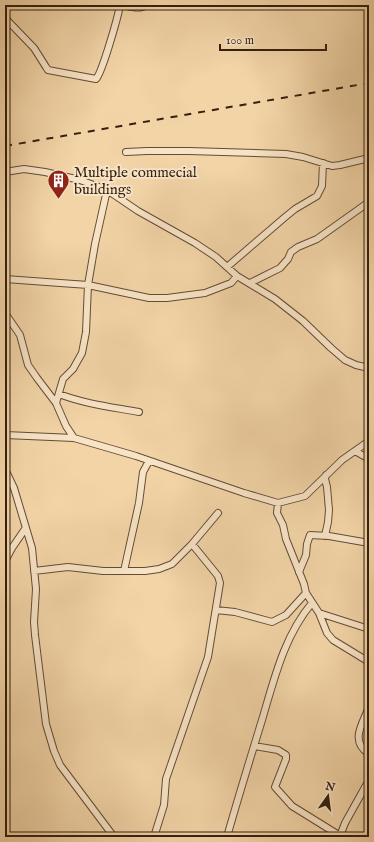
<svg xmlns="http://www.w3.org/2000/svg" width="374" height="842" viewBox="0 0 374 842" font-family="'IM FELL English',serif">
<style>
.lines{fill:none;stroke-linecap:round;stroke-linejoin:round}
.street-casing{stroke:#644c35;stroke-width:8}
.street{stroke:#f7e3c6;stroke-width:6}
.rail{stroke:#341f0f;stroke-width:2;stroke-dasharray:7 7;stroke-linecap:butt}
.labels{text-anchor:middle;stroke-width:4;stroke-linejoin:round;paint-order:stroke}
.poi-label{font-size:15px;fill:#341f0f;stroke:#f7e3c6;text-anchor:start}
</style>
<rect width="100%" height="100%" fill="#f2d4a7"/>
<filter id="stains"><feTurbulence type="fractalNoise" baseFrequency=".005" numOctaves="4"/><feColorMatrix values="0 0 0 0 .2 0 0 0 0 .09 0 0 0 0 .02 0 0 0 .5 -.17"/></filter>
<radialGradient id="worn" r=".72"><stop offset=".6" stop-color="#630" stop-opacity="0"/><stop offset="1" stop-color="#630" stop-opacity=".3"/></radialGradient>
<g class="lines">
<defs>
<path id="street" d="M 121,5 C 129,6 139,10 147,5
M 5,15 L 7,20 L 34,48 L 46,67 L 48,70 L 96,79 C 102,73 118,17 120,5
M 126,152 L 147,151 L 189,151 L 286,154 L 303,157 L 332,166 L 340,165 L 369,158
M 5,172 L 24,169 L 45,172 L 80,180 L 107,190 L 138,211 L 195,243 L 216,257 L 237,276 L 275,299 L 303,321 L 331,348 L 345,360 L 356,365 L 369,368
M 227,267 L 284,218 L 295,209 L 317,196 L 322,186 L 323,163
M 5,279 L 88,285 L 149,298 L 167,298 L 205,293 L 231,283 L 237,276
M 250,283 L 280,268 L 288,259 L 291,252 L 298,247 L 317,239 L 369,202
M 5,313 L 20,335 L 28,365 L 37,378 L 56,403 L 66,426 L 74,438
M 59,394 C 85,404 112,407 139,412
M 56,403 L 63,379 L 73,369 L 82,353 L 86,332 L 88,285 L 95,244 L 107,190
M 5,435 L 74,438 L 136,456 L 244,493 L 278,503 L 305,496 L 342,460 L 369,441
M 355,451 L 369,459
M 5,469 L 14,488 L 32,548 L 36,589 L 34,622 L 35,635 L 46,724 L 54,751 L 60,765 L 114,837
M 278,503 L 277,513 L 283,525 L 286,539 L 304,584 L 306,593 L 319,613 L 327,633 L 333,640 L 369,662
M 325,536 L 328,522 L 329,510 L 327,487 L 325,479 L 326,475
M 5,561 L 12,548 L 25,529
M 34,571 L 68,567 L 103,571 L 145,571 L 159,569 L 172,564 L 192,544
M 124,571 L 139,503 L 143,472 L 149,461
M 299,572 L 306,555 L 307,544 L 310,535 L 329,536 L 369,543
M 216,610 L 235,612 L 272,622 L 286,615 L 306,593
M 319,613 L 369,629
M 369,707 C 363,723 349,741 369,754
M 254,746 L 278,750 L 286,755 L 286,759 L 275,787 L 292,806 L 342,837
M 340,836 L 345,823 L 369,780
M 154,837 L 164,805 L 166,779 L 208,657 L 220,583 L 218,576 L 192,544 L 218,513
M 227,837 C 238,798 250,759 262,720 C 274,680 284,636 312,603"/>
</defs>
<use href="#street" class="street-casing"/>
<use href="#street" class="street"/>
<path class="rail" d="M 5,146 L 369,83"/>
</g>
<defs>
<symbol id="building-pin" viewBox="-11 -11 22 30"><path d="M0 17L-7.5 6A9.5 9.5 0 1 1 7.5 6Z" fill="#8f2418" stroke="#f7e3c6"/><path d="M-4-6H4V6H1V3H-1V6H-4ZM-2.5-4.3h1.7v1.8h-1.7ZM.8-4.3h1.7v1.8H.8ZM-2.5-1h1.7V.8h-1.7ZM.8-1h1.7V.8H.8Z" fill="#fff"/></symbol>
</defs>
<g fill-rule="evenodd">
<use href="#building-pin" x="46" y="168" width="25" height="34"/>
</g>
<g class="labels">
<g class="poi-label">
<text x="74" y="177">Multiple commecial<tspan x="74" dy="17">buildings</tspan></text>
</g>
</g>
<rect width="374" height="842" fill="none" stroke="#f2d4a7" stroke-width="20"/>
<rect x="6" y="6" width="362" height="830" fill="none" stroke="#341f0f" stroke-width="2"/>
<rect x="10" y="10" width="354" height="822" fill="none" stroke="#341f0f"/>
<g transform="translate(328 796) rotate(14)" stroke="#f7e3c6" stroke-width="3" paint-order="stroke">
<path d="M0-3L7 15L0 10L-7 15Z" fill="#341f0f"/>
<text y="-6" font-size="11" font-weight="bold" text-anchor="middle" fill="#341f0f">N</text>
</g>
<path d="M220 44v6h106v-6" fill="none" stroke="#341f0f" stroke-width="2"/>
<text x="226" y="44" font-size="12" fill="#341f0f" stroke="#f7e3c6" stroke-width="3" paint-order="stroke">100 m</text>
<rect width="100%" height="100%" filter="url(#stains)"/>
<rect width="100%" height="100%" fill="url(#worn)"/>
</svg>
